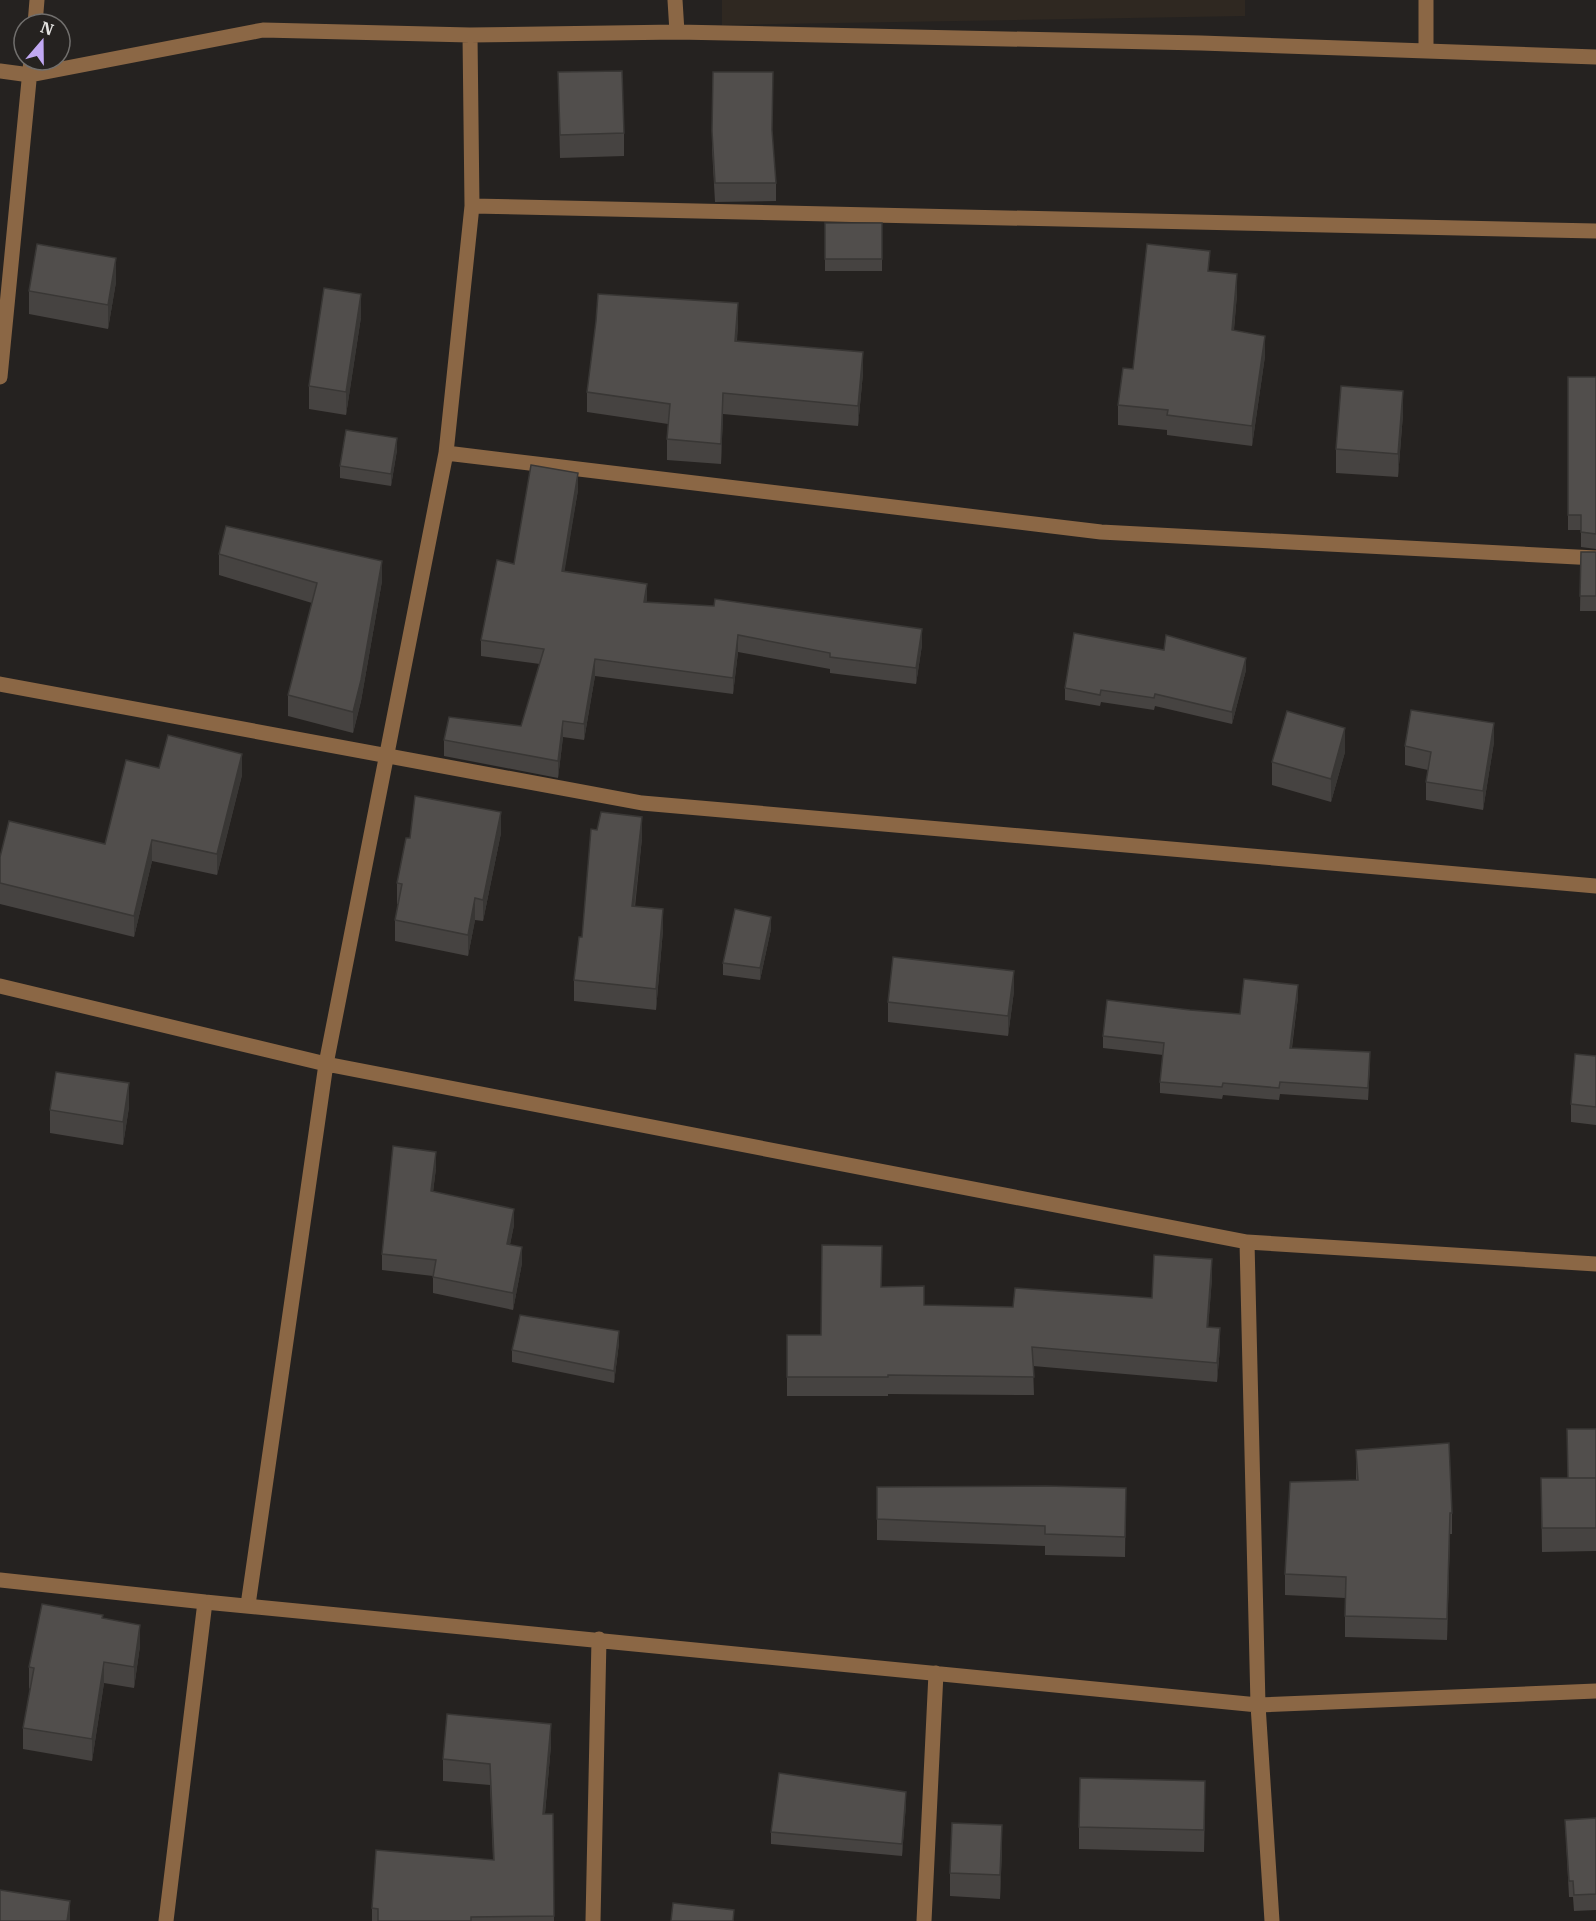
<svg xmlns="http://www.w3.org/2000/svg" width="1596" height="1921" viewBox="0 0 1596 1921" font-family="'IBM Plex Serif',serif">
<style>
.built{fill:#2f2821}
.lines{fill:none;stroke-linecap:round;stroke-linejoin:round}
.minor{stroke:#8b6745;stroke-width:15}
.wall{fill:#464341}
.shaded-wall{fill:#393735}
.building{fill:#514e4c;stroke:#393735;stroke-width:1.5}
</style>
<rect width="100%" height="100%" fill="#252220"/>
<path class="built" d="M 722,0 L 1245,0 L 1245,16 L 722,25 Z"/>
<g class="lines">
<path class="minor" d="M 675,0 L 677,32
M 1426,0 L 1426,51
M 35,24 L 37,0
M 0,71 L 30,75 L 263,30 L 470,35 L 677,32 L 1201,43 L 1596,57
M 472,206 L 1596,231
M 0,377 L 31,60
M 446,453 L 1101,532 L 1596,558
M 0,684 L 642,803 L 1596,886
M 0,986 L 326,1064 L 1247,1242 L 1258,1705 L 1272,1921
M 1247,1242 L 1596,1264
M 0,1580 L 205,1602 L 1258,1705 L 1596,1691
M 248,1605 L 326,1064 L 446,453 L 472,206 L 470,35
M 166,1921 L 205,1602
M 593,1921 L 599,1639
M 924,1921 L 936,1673"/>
</g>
<path class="wall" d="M 558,72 L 624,133 L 624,156 L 560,158 Z
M 713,72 L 772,131 L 776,183 L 776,201 L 715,202 L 712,149 Z
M 825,223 L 882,223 L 882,271 L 825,271 Z
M 1210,271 L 1237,294 L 1234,330 L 1265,356 L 1252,446 L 1167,435 L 1167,430 L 1118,425 L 1118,405 L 1133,369 Z
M 116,282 L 108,329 L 29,314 L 29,291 Z
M 361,317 L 346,415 L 309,409 L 309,386 Z
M 738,323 L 737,341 L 863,373 L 858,426 L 723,414 L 721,464 L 667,460 L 667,439 L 668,424 L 587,412 L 587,392 Z
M 1568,377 L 1596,377 L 1596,549 L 1581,547 L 1581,530 L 1568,530 Z
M 1403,414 L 1398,477 L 1336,473 L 1336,449 Z
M 397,450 L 391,486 L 340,478 L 340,466 Z
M 578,490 L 564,571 L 647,602 L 922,645 L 916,684 L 830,673 L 830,669 L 738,652 L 733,694 L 595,676 L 584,740 L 563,737 L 558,778 L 444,756 L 444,740 L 521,726 L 540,664 L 481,656 L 481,640 L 514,564 Z
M 1581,552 L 1596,552 L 1596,611 L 1580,611 Z
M 219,554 L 382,581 L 361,701 L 353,733 L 288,716 L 288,695 L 312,603 L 219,575 Z
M 1246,670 L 1232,724 L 1155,706 L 1154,710 L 1101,702 L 1100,706 L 1065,700 L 1065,688 Z
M 1494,742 L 1483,810 L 1426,800 L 1426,782 L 1428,770 L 1405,765 L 1405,746 Z
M 1345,752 L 1331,802 L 1272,785 L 1272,762 Z
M 159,768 L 242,775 L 217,875 L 152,861 L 134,937 L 0,904 L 0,857 L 105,844 Z
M 501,833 L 483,921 L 475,920 L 468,956 L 395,941 L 395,920 L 398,904 L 397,904 L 397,883 L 410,838 Z
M 642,838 L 635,907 L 663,930 L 656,1010 L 574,1001 L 574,980 L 582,937 Z
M 771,929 L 760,980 L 723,975 L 723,963 Z
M 1014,991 L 1008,1036 L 888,1022 L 888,1002 Z
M 1298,997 L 1292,1048 L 1370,1064 L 1368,1100 L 1280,1094 L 1279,1100 L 1223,1095 L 1222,1099 L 1160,1093 L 1160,1082 L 1163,1055 L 1103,1048 L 1103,1036 L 1190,1010 L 1240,1014 Z
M 1596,1056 L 1596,1125 L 1571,1122 L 1571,1104 Z
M 129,1107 L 123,1145 L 50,1133 L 50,1110 Z
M 436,1168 L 433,1192 L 514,1225 L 510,1244 L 522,1263 L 513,1310 L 433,1293 L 433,1276 L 382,1270 L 382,1254 Z
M 1212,1278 L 1208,1327 L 1220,1347 L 1217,1382 L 1033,1366 L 1034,1395 L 888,1394 L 888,1396 L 787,1396 L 787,1335 L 821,1335 L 924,1305 L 1013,1307 L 1152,1298 Z
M 619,1343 L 614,1383 L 512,1362 L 512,1350 Z
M 1567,1429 L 1596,1429 L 1596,1551 L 1542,1552 L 1541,1478 L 1568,1478 Z
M 1356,1450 L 1452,1513 L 1452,1534 L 1450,1534 L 1447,1640 L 1345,1637 L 1345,1598 L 1285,1595 L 1285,1574 L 1356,1480 Z
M 877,1487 L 1126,1488 L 1125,1557 L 1045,1555 L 1045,1546 L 877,1540 Z
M 103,1619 L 140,1646 L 134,1688 L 104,1683 L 92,1761 L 23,1749 L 23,1728 L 30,1689 L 29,1688 L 29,1667 Z
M 551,1745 L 545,1814 L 553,1814 L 554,1921 L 372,1921 L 372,1908 L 493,1860 L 490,1785 L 443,1781 L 443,1759 Z
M 906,1804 L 902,1856 L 771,1844 L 771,1832 Z
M 1205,1804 L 1204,1852 L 1079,1849 L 1079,1827 Z
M 1596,1818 L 1596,1910 L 1574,1911 L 1573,1897 L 1569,1897 L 1565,1820 Z
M 1002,1849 L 1000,1899 L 950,1896 L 950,1873 Z"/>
<path class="shaded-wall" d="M 116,258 L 116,282 L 108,329 L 108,305 Z
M 1237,274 L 1237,294 L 1232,350 L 1232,330 Z
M 361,294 L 361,317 L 346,415 L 346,392 Z
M 738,303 L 738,323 L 735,361 L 735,341 Z
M 1265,336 L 1265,356 L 1252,446 L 1252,426 Z
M 863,352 L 863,373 L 858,426 L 858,406 Z
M 1403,391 L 1403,414 L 1398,477 L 1398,454 Z
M 723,393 L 723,414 L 721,464 L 721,444 Z
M 397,438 L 397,450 L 391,486 L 391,474 Z
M 578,473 L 578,490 L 562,587 L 562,571 Z
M 382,561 L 382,581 L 361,701 L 353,733 L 353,712 Z
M 647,584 L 647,600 L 644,618 L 644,602 Z
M 922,629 L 922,645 L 916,684 L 916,668 Z
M 738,635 L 738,652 L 733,694 L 733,678 Z
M 1246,658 L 1246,670 L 1232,724 L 1232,712 Z
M 595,659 L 595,676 L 584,740 L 584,724 Z
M 563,721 L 563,737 L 558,778 L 558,761 Z
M 1494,723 L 1494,742 L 1483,810 L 1483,791 Z
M 1345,728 L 1345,752 L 1331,802 L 1331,779 Z
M 242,754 L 242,775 L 217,875 L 217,854 Z
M 501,812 L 501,833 L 483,921 L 483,900 Z
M 642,817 L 642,838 L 632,927 L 632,906 Z
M 152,840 L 152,861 L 134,937 L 134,916 Z
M 475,898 L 475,920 L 468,956 L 468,935 Z
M 663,909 L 663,930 L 656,1010 L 656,989 Z
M 771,917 L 771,929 L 760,980 L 760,968 Z
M 1014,971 L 1014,991 L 1008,1036 L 1008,1016 Z
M 1298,985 L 1298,997 L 1290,1060 L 1290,1048 Z
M 1370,1052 L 1370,1064 L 1368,1100 L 1368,1088 Z
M 129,1083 L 129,1107 L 123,1145 L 123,1122 Z
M 436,1152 L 436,1168 L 431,1208 L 431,1191 Z
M 514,1209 L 514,1225 L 507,1260 L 507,1244 Z
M 522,1247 L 522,1263 L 513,1310 L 513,1293 Z
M 1212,1259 L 1212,1278 L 1207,1345 L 1207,1327 Z
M 1220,1328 L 1220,1347 L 1217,1382 L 1217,1363 Z
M 619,1331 L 619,1343 L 614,1383 L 614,1371 Z
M 1450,1513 L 1450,1534 L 1447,1640 L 1447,1619 Z
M 140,1625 L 140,1646 L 134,1688 L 134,1667 Z
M 104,1662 L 104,1683 L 92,1761 L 92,1739 Z
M 551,1724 L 551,1745 L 543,1835 L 543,1814 Z
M 906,1792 L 906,1804 L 902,1856 L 902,1844 Z
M 1002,1825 L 1002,1849 L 1000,1899 L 1000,1875 Z
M 70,1901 L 70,1921 L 67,1921 Z"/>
<path class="building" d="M 622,71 L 624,133 L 560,135 L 558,72 Z
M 713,72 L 773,72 L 772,130 L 776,183 L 715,183 L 712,131 Z
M 825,223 L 882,223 L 882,259 L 825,259 Z
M 37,244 L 116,258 L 108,305 L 29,291 Z
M 1147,244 L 1210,251 L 1208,271 L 1237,274 L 1232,330 L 1265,336 L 1252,426 L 1167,415 L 1168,410 L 1118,405 L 1123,368 L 1133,369 Z
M 324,288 L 361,294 L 346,392 L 309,386 Z
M 598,294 L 738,303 L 735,341 L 863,352 L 858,406 L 723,393 L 721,444 L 667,439 L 670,404 L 587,392 L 596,321 Z
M 1568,377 L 1596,377 L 1596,534 L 1581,532 L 1581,515 L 1568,515 Z
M 1341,386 L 1403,391 L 1398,454 L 1336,449 Z
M 346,430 L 397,438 L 391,474 L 340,466 Z
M 531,465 L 578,473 L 562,571 L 647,584 L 644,602 L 714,606 L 715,599 L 922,629 L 916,668 L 830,657 L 830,653 L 738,635 L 733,678 L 595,659 L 584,724 L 563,721 L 558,761 L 444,740 L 449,717 L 521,726 L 544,649 L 481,640 L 497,560 L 514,564 Z
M 226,526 L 382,561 L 361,680 L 353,712 L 288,695 L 317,583 L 219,554 Z
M 1581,552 L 1596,552 L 1596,596 L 1580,596 Z
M 1074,633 L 1164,650 L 1166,635 L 1246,658 L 1232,712 L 1155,694 L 1154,698 L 1101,690 L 1100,695 L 1065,688 Z
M 1411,710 L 1494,723 L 1483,791 L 1426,782 L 1431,752 L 1405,746 Z
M 1287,711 L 1345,728 L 1331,779 L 1272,762 Z
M 168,735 L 242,754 L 217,854 L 152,840 L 134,916 L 0,883 L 0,857 L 9,821 L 105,844 L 126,760 L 159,768 Z
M 415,796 L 501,812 L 483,900 L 475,898 L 468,935 L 395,920 L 402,884 L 397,883 L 406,838 L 410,838 Z
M 601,812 L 642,817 L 632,906 L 663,909 L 656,989 L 574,980 L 579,937 L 582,937 L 591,829 L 597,830 Z
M 735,909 L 771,917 L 760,968 L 723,963 Z
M 893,957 L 1014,971 L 1008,1016 L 888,1002 Z
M 1244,979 L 1298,985 L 1290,1048 L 1370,1052 L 1368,1088 L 1280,1082 L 1279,1088 L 1223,1083 L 1222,1087 L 1160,1082 L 1164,1043 L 1103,1036 L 1107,1000 L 1190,1010 L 1240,1014 Z
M 1575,1054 L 1596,1056 L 1596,1107 L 1571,1104 Z
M 56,1072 L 129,1083 L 123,1122 L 50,1110 Z
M 393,1146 L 436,1152 L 431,1191 L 514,1209 L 507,1244 L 522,1247 L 513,1293 L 433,1277 L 436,1260 L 382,1254 Z
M 822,1245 L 882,1246 L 881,1287 L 924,1286 L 924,1305 L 1013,1307 L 1015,1288 L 1152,1298 L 1154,1255 L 1212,1259 L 1207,1327 L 1220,1328 L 1217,1363 L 1032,1347 L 1034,1377 L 888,1375 L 888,1377 L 787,1377 L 787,1335 L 821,1335 Z
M 520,1315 L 619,1331 L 614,1371 L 512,1350 Z
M 1567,1429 L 1596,1429 L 1596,1478 L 1568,1478 Z
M 1449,1443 L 1452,1513 L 1450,1513 L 1447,1619 L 1345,1616 L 1346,1577 L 1285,1574 L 1290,1482 L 1358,1480 L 1356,1450 Z
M 1541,1478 L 1596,1478 L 1596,1528 L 1542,1528 Z
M 1046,1486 L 1126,1488 L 1125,1537 L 1045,1534 L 1045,1526 L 877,1519 L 877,1487 Z
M 42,1604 L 103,1615 L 102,1618 L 140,1625 L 134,1667 L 104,1662 L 92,1739 L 23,1728 L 34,1668 L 29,1667 Z
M 447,1714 L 551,1724 L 543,1814 L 553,1814 L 554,1916 L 471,1917 L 471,1921 L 378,1921 L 378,1909 L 372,1908 L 376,1850 L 494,1860 L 490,1764 L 443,1759 Z
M 779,1773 L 906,1792 L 902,1844 L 771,1832 Z
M 1080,1778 L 1205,1781 L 1204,1830 L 1079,1827 Z
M 1596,1818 L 1596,1894 L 1574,1895 L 1573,1881 L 1569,1881 L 1565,1820 Z
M 952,1823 L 1002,1825 L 1000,1875 L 950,1873 Z
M 0,1890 L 70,1901 L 67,1921 L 0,1921 Z
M 673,1903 L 734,1910 L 733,1921 L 671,1921 Z"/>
<g transform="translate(42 42) rotate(20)"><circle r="28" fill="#252220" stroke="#716f6d" stroke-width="1.5"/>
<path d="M0-4.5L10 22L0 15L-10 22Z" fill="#c1a8f3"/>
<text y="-9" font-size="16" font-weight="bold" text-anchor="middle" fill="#e3e2e0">N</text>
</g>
</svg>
